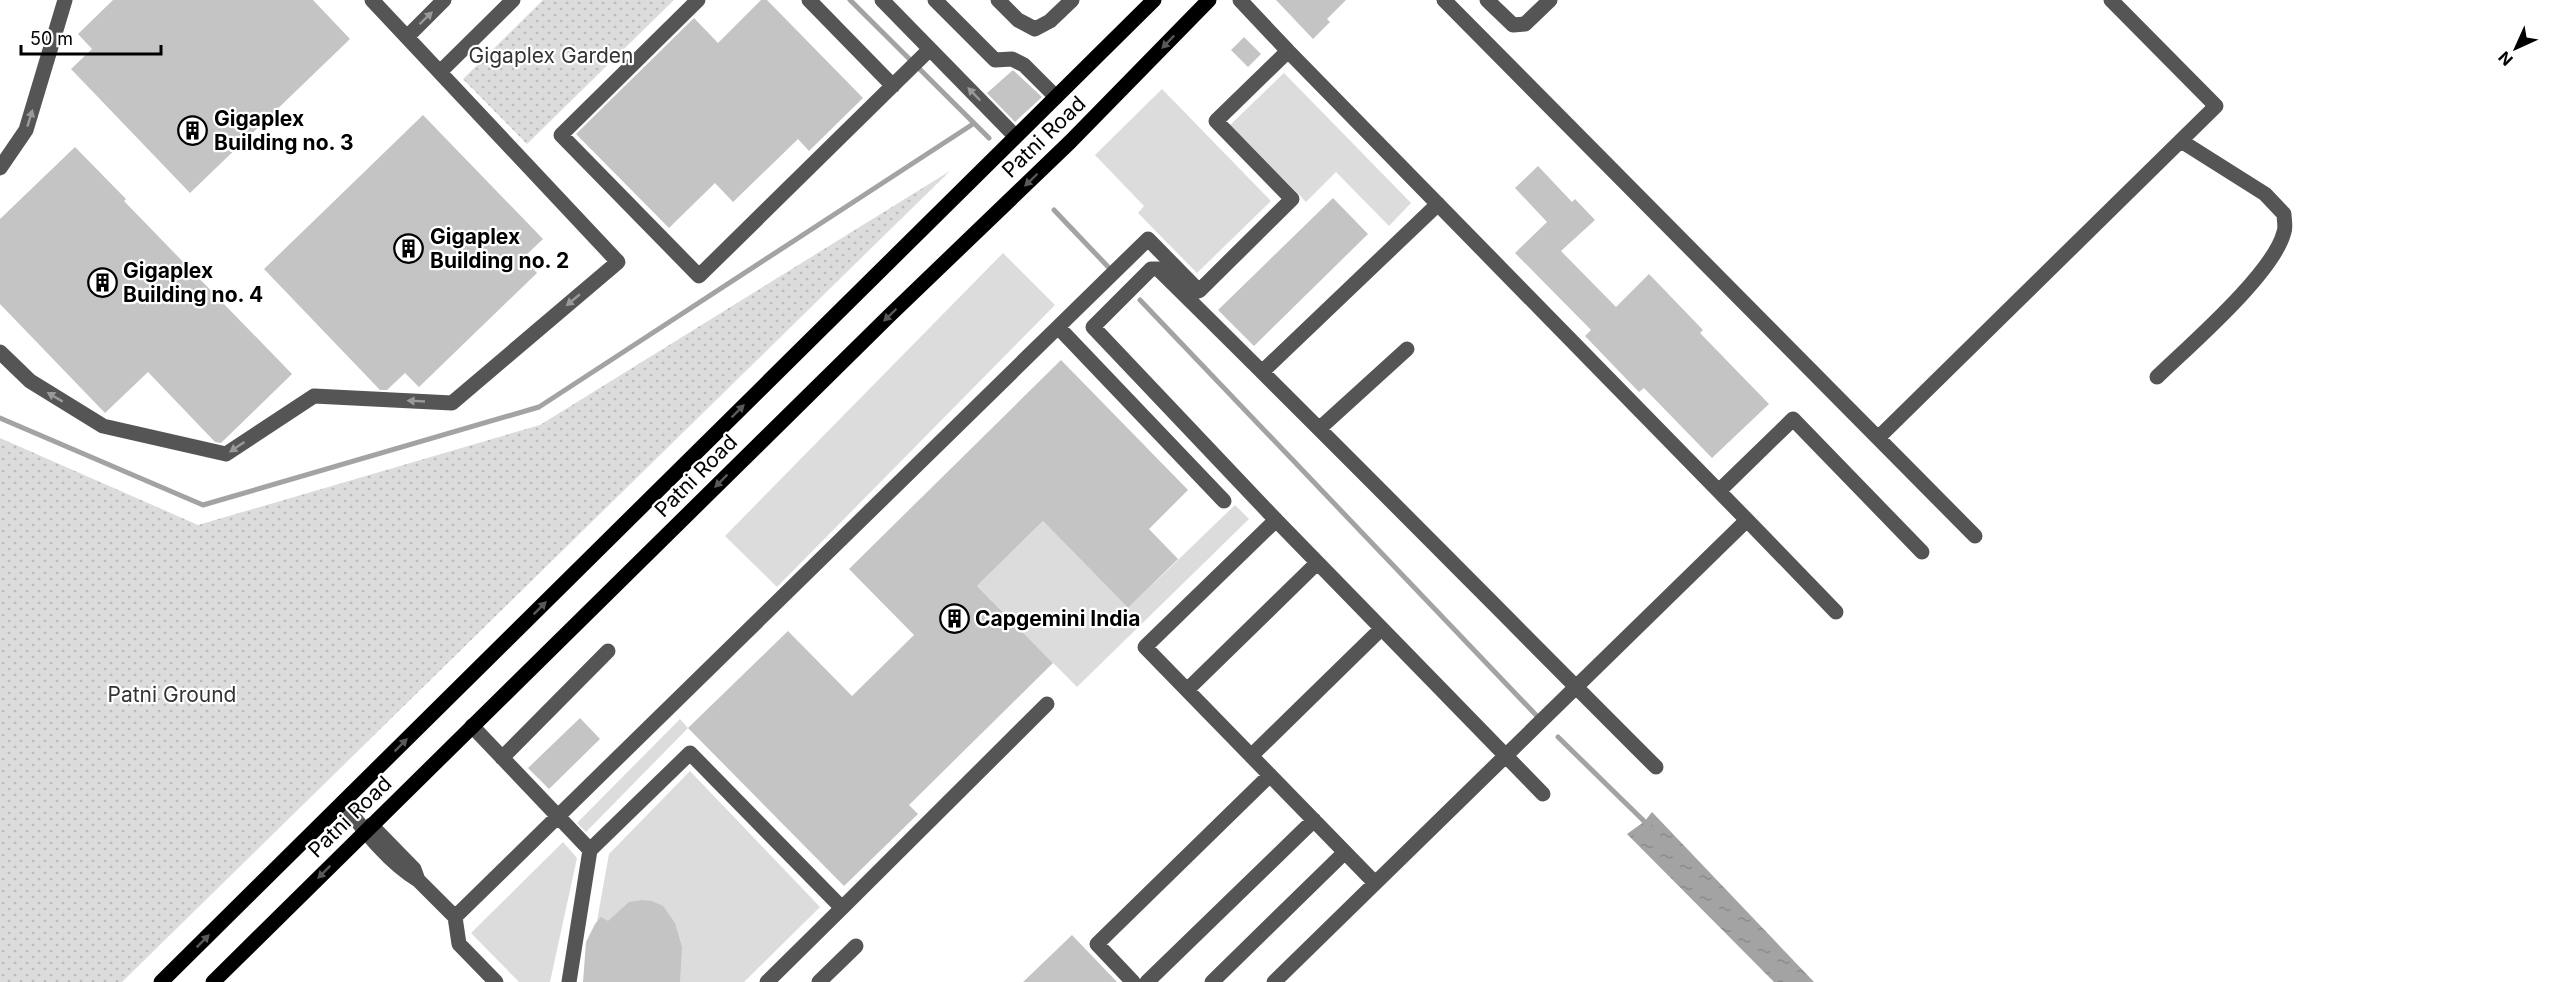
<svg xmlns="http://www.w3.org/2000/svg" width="2564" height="982" viewBox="0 0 2564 982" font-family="Inter,sans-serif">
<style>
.green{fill:#dcdcdc}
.park{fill:url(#park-dots)}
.water{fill:url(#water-ripples)}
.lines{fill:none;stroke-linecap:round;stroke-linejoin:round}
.stream{stroke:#a3a3a3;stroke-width:5}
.building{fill:#c4c4c4}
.minor{stroke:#555;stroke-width:15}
.major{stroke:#000;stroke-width:15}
.oneway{fill:#999}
.oneway2{fill:#595959}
.labels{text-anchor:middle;stroke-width:4.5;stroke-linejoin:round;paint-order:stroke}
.park-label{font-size:21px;fill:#333;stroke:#fff}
.poi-label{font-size:21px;font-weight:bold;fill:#000;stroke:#fff;text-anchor:start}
.street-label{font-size:21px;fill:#000;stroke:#fff}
</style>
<defs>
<pattern id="park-dots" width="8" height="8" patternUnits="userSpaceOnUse" patternTransform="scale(1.5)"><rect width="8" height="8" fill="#dcdcdc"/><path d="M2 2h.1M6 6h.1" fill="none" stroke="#bbb" stroke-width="1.8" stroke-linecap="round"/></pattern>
<pattern id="water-ripples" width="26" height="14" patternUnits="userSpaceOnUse" patternTransform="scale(1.5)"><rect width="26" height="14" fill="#a3a3a3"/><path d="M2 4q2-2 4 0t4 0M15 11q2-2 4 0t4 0" fill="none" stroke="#8b8b8b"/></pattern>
</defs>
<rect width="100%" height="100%" fill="#fff"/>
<path class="green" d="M 1284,73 L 1411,203 L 1389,226 L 1336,172 L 1306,202 L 1230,125 Z
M 1162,89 L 1271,201 L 1197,273 L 1138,213 L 1144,206 L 1095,155 Z
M 1003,253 L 1055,305 L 777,587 L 725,536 Z
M 1235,505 L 1249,519 L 1077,687 L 977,586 L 1043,521 L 1128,608 Z
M 680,719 L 688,728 L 586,832 L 577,823 Z
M 690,771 L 820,907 L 744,982 L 586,982 L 609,854 Z
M 563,842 L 577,858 L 550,982 L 519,982 L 471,933 Z"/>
<path class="park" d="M 543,0 L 674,0 L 527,144 L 463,79 Z
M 950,171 L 122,982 L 0,982 L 0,438 L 198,525 L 540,425 Z"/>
<path class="water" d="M 1652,812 L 1814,982 L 1774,982 L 1627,834 L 1645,821 Z"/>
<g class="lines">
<path class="stream" d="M 850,0 L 989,138
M 1054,210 L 1113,272
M 1140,300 L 1536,715
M 0,418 L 203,505 L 539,407 L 973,124
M 1558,737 L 1649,826"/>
</g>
<path class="building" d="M 113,0 L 313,0 L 350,39 L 190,193 L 71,69 L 92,49 L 78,34 Z
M 761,0 L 767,0 L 863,98 L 809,151 L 798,139 L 733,202 L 715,183 L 669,228 L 576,134 L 694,18 L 718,43 Z
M 1276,0 L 1346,0 L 1327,19 L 1330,22 L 1313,39 Z
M 1244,37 L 1261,54 L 1248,67 L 1231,50 Z
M 1013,70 L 1042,97 L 1015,122 L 987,93 Z
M 423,115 L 543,239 L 523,258 L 537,273 L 419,387 L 405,373 L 387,390 L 380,390 L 264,269 Z
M 75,147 L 126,199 L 124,201 L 292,374 L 221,443 L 215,442 L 148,372 L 105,413 L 0,304 L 0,219 Z
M 1538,166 L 1572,202 L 1575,199 L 1595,220 L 1561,251 L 1616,307 L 1649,274 L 1703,330 L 1700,333 L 1769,404 L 1712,458 L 1644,388 L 1639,392 L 1585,336 L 1591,330 L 1515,253 L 1547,222 L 1515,188 Z
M 1333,198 L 1368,234 L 1254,346 L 1218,310 Z
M 1061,360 L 1188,490 L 1149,529 L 1178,559 L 1128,608 L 1043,521 L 977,586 L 1053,663 L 909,805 L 918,814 L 844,886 L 688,728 L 788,631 L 852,696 L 914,635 L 849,569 Z
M 580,718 L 600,739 L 549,789 L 528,768 Z
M 642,900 L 652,901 L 663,906 L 675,923 L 682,947 L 680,982 L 583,982 L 586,942 L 595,924 L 601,917 L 608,921 L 629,902 Z
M 1072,935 L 1117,982 L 1023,982 Z"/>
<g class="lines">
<path class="minor" d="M 698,0 L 561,135 L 699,276 L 930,49
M 809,0 L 893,86
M 882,0 L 1015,136
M 935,0 L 995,60 L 1012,59 L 1024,65 L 1056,97
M 998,0 L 1018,20 L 1035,29 L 1050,21 L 1072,0
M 1444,0 L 1975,536
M 1487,0 L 1513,25 L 1525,24 L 1550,0
M 407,37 L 444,0
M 441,71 L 513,0
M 0,168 L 26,130 L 65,0
M 1058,327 L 1148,239 L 1199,291 L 1292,199 L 1216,121 L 1288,51 L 1240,0
M 0,352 L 30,381 L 103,426 L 226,454 L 314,396 L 452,403 L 618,262 L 372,0
M 1262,372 L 1438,204
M 2157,377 C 2189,346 2274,273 2284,232 C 2286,227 2284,220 2284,214 L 2265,194 L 2181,141
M 1320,428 L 1407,349
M 1878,438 L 2216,106 L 2111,0
M 1719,491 L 1793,419 L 1922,552
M 1276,520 L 1093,327 L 1151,269 L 1158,269 C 1325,433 1490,601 1656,767
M 1747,520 L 1836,612
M 1187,690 L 1317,563
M 472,726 L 590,850 L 569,982
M 1251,756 L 1381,629
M 502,758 L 608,651
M 343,803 C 364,830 388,862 418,880 L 414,869 L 371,825
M 590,850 L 690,753 L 842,908 L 1047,704
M 418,880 L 455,917 L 459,944 L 496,982
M 1375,883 L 1145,647 L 1276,520 L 1543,794
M 455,917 L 1058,327 L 1224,501
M 767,982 L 842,908
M 819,982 L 856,946
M 1133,982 L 1097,944 L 1270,775
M 1147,982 L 1314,820
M 1212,982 L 1345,852
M 1274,982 L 1747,520 L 1288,51"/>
<path class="major" d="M 161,982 L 1154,0
M 213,982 L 890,315 L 1070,142 L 1209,0"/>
</g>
<defs><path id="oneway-solid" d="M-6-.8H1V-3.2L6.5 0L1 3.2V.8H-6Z" transform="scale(1.5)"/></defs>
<g class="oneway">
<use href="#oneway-solid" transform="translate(426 18) rotate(-44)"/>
<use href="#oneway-solid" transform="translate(974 94) rotate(-134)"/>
<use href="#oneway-solid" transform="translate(30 118) rotate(-73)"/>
<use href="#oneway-solid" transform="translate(573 300) rotate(140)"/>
<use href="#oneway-solid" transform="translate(55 397) rotate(-149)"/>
<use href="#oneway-solid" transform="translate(416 401) rotate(-177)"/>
<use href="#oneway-solid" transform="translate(237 447) rotate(146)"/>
</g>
<g class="oneway2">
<use href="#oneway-solid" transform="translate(1168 42) rotate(134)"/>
<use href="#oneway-solid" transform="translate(1031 180) rotate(136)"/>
<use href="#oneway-solid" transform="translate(890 315) rotate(136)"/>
<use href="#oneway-solid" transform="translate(738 411) rotate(-45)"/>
<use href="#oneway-solid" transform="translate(721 481) rotate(135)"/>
<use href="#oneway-solid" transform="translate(540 608) rotate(-45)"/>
<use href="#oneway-solid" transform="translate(401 745) rotate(-45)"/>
<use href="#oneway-solid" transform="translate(324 872) rotate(135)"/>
<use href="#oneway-solid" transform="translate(203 941) rotate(-45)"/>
</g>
<defs>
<symbol id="building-ring" viewBox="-11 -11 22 22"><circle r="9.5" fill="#fff" stroke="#000" stroke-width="1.5"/><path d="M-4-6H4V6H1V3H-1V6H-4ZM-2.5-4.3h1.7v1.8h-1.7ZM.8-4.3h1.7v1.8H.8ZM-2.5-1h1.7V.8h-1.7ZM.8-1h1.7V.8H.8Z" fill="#000"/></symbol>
</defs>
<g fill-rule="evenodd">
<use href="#building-ring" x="176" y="114" width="33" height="33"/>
<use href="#building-ring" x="392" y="232" width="33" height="33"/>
<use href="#building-ring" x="86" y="266" width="33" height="33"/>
<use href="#building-ring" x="938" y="602" width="33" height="33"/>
</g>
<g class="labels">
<g class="park-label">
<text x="551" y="63">Gigaplex Garden</text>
<text x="172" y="702">Patni Ground</text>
</g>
<g class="poi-label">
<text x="214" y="126">Gigaplex<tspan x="214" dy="24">Building no. 3</tspan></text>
<text x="430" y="244">Gigaplex<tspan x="430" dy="24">Building no. 2</tspan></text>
<text x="123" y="278">Gigaplex<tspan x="123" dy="24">Building no. 4</tspan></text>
<text x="975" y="626">Capgemini India</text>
</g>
<g class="street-label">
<text transform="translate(1044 137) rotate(-44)" y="7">Patni Road</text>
<text transform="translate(696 476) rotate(-45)" y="7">Patni Road</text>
<text transform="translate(350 817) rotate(-44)" y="7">Patni Road</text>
</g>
</g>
<g transform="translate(2516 48) rotate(225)" stroke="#ffffff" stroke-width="4.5" paint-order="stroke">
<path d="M0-4.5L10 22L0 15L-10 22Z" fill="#000000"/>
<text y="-9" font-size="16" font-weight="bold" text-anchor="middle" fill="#000000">N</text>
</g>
<path d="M21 45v9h140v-9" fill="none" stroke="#000000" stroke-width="3"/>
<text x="30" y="45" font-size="18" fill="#000000" stroke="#ffffff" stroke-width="4.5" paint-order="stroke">50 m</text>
</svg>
